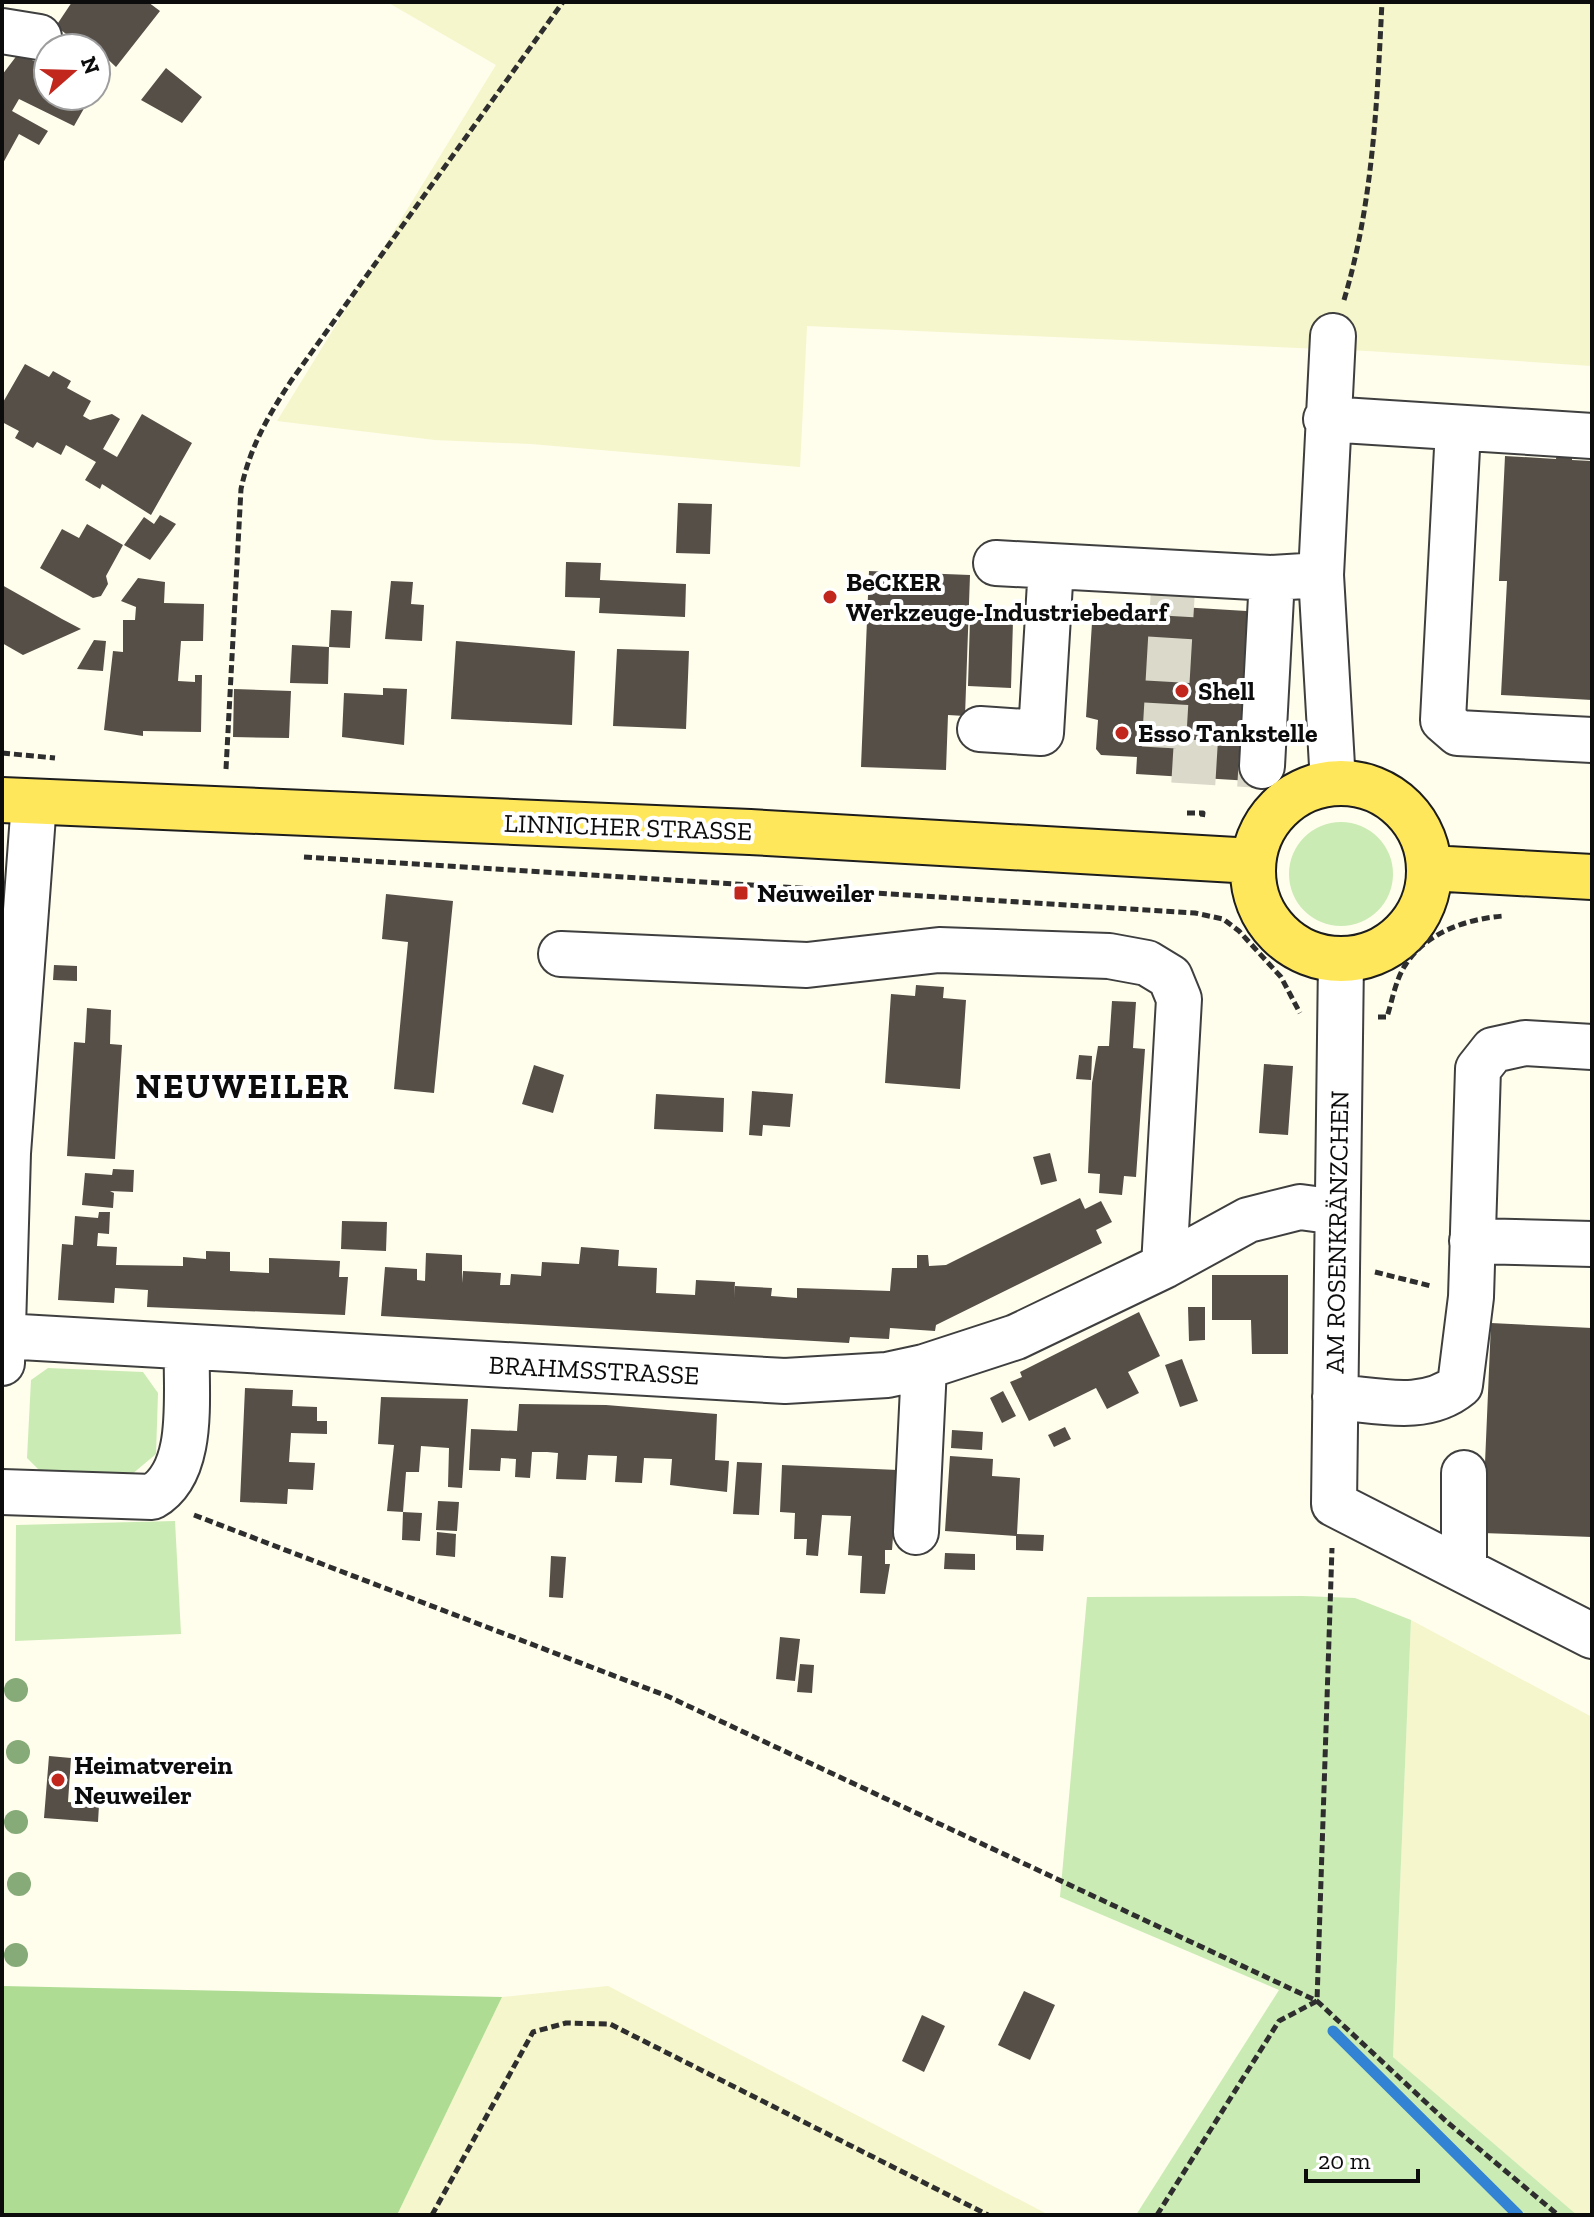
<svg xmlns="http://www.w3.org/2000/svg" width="1594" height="2217" viewBox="0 0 1594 2217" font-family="'Zilla Slab',serif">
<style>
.farmland{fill:#f5f6cb}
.green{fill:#cbebb4}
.forest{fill:#addc92}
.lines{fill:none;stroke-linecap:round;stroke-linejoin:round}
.stream{stroke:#3283d3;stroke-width:11}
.building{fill:#564f48}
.minor-tunnel{stroke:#dbd9ca;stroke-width:44;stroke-dasharray:44 22;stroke-linecap:butt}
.minor-casing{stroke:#3f3f3f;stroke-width:48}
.major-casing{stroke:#1d1d1d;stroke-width:48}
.path{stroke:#2e2e2e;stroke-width:5;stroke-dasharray:8 4;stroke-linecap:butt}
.minor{stroke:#fff;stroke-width:44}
.major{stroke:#ffe75c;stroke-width:44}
.tree{fill:#86aa78}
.poi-dot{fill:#c2271e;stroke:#fff;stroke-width:3}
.labels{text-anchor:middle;stroke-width:8;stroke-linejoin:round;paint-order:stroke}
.poi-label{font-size:26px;font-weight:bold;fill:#0c0c0c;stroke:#fff;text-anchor:start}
.street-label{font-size:26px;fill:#0c0c0c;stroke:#fff}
.district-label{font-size:34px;font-weight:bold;letter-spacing:2px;fill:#0c0c0c;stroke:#fff}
</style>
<rect width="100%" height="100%" fill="#fffdec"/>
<path class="farmland" d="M 387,2 L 1592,2 L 1592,366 L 1368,351 L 807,326 L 800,467 L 531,444 L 435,440 L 277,421 L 496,65 Z
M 1411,1620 L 1592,1717 L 1592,2215 L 1577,2215 L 1393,2057 Z
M 608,1986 L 1049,2215 L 397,2215 L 502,1997 Z"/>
<path class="green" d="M1289 874a52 52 0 1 1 104 0a52 52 0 1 1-104 0Z
M 48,1368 L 143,1372 L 158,1393 L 156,1454 L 131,1475 L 44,1475 L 27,1458 L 31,1380 Z
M 175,1521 L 181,1634 L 15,1641 L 16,1525 Z
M 1302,1596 L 1355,1598 L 1411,1620 L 1393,2057 L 1577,2215 L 1136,2215 L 1279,1990 L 1060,1897 L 1087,1597 Z"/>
<path class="forest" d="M 2,1986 L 502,1997 L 397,2215 L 2,2215 Z"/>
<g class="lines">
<path class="stream" d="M 1333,2031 L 1518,2215"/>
</g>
<path class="building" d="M 72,2 L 148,2 L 160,11 L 116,67 L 96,48 L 79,39 L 76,42 L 56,26 Z
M 18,54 L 48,67 L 48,96 L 91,96 L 74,126 L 19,99 L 12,111 L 48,131 L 39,145 L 19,134 L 2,165 L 2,75 Z
M 166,68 L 202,97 L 182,123 L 141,100 Z
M 25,364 L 49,377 L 53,371 L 71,381 L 67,388 L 91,401 L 83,416 L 90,420 L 112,414 L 120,419 L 103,449 L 117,457 L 142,414 L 192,443 L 151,515 L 102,484 L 100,489 L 85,480 L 96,462 L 66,445 L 61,455 L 37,442 L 33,448 L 15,438 L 19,431 L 2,422 L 2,404 Z
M 1557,452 L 1572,453 L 1572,460 L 1592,461 L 1592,700 L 1501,695 L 1507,581 L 1499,581 L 1505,456 L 1556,459 Z
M 678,503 L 712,504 L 710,554 L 676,553 Z
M 160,515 L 176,524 L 150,560 L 124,545 L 144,517 L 154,524 Z
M 87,524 L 123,545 L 106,576 L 108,584 L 101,596 L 93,598 L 40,568 L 62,529 L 79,538 Z
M 566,562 L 601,563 L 600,580 L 686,584 L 685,617 L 599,613 L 600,598 L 565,597 Z
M 869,571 L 970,575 L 965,716 L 948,715 L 946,770 L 861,767 Z
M 138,578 L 165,582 L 164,603 L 204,604 L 203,641 L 181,641 L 178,681 L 195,682 L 195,675 L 202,675 L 201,732 L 143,731 L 143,736 L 104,730 L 113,651 L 123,652 L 123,620 L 135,620 L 136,607 L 121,601 Z
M 391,581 L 413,582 L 411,604 L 424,605 L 422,641 L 385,639 Z
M 2,585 L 62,619 L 81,629 L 23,655 L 2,643 Z
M 1147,605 L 1263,612 L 1251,781 L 1136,774 L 1137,757 L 1101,755 L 1096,749 L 1098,720 L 1086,717 L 1093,607 L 1147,611 Z
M 331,610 L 352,611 L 350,648 L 329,647 L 328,684 L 290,683 L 292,645 L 329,647 Z
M 970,619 L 1013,621 L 1011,688 L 968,686 Z
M 94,640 L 106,641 L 103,671 L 77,669 Z
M 456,641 L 575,651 L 572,725 L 451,719 Z
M 617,649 L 689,651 L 686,729 L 613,726 Z
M 383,688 L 407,689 L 404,745 L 342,737 L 344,693 L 383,695 Z
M 234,689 L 291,691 L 289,738 L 233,737 Z
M 386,894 L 453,901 L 434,1093 L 394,1089 L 408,942 L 382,939 Z
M 54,965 L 77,966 L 77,981 L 53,980 Z
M 916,985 L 944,987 L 943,998 L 966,1000 L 960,1089 L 885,1083 L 891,994 L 915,996 Z
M 1112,1001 L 1136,1002 L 1133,1048 L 1145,1049 L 1136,1177 L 1124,1176 L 1122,1195 L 1099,1193 L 1100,1174 L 1088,1173 L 1092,1083 L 1098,1046 L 1109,1046 Z
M 87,1008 L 111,1010 L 110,1044 L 122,1045 L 115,1159 L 67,1156 L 74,1042 L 85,1043 Z
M 1079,1055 L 1092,1056 L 1091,1080 L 1076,1079 Z
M 1264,1064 L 1293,1066 L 1288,1135 L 1259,1133 Z
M 534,1065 L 564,1075 L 553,1113 L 522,1104 Z
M 752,1091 L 793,1094 L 790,1127 L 763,1125 L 762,1136 L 749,1135 Z
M 656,1094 L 724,1098 L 723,1132 L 654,1129 Z
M 1050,1153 L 1057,1181 L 1041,1185 L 1033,1157 Z
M 113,1169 L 134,1170 L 133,1192 L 110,1191 L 114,1193 L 113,1208 L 82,1205 L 85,1173 L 112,1175 Z
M 1080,1198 L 1085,1209 L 1101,1201 L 1112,1222 L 1096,1230 L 1102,1243 L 936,1325 L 935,1331 L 890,1328 L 889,1339 L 850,1337 L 849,1343 L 381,1316 L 385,1267 L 417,1269 L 417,1280 L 425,1281 L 426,1253 L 462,1255 L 462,1283 L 463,1271 L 501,1273 L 500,1285 L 510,1285 L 511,1274 L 541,1276 L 542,1262 L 579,1264 L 581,1247 L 619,1250 L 618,1266 L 657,1268 L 656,1293 L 695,1295 L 696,1280 L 735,1282 L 734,1297 L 735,1286 L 772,1288 L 771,1296 L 797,1298 L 797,1288 L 890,1291 L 892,1268 L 917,1268 L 917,1255 L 928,1255 L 929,1266 L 946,1265 Z
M 99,1212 L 110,1212 L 109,1234 L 98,1233 L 97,1246 L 117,1247 L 116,1265 L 183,1266 L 183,1257 L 206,1259 L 206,1251 L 230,1252 L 230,1271 L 269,1273 L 269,1258 L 340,1261 L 339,1277 L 348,1277 L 345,1315 L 147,1307 L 148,1290 L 115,1288 L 114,1303 L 58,1300 L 62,1244 L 73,1245 L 75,1216 L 98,1218 Z
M 342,1221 L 387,1222 L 386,1251 L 341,1249 Z
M 1212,1275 L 1288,1275 L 1288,1354 L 1252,1354 L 1251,1320 L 1212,1320 Z
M 1188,1307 L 1205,1307 L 1205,1340 L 1189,1341 Z
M 1139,1312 L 1160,1356 L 1128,1372 L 1139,1393 L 1107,1409 L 1096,1388 L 1029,1421 L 1010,1382 L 1022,1377 L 1020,1372 Z
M 1491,1323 L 1592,1328 L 1592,1537 L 1482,1533 Z
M 1182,1359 L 1198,1401 L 1180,1407 L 1165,1365 Z
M 245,1388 L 293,1390 L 292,1406 L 317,1407 L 317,1421 L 327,1421 L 327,1434 L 291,1433 L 289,1462 L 315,1463 L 313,1490 L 288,1489 L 287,1504 L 240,1502 Z
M 1003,1391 L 1016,1416 L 1002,1423 L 990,1398 Z
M 381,1397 L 468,1399 L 462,1488 L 448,1487 L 449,1448 L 421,1446 L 419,1472 L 406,1472 L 403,1512 L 387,1511 L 394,1445 L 378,1444 Z
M 519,1404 L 606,1405 L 717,1414 L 715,1460 L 729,1461 L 727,1492 L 670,1485 L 672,1459 L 644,1458 L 642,1483 L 615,1482 L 617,1456 L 588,1455 L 586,1480 L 556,1479 L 558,1453 L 547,1452 L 532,1452 L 530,1478 L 515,1477 L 516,1459 L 501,1458 L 500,1471 L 469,1470 L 471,1429 L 517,1431 Z
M 1065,1427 L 1071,1439 L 1054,1447 L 1048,1435 Z
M 952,1430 L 983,1432 L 982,1450 L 951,1448 Z
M 950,1456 L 993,1459 L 992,1476 L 1020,1478 L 1017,1534 L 1044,1535 L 1043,1551 L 1016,1550 L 1016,1536 L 945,1531 Z
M 737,1462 L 762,1463 L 759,1515 L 733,1514 Z
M 782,1465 L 898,1470 L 892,1550 L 885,1550 L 885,1564 L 890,1564 L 885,1594 L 860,1593 L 862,1556 L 848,1555 L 851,1516 L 822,1515 L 818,1556 L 806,1555 L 807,1539 L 794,1539 L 795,1513 L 780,1512 Z
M 438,1501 L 459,1502 L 457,1531 L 436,1530 Z
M 403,1512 L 422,1513 L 420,1541 L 402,1540 Z
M 437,1532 L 456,1534 L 455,1557 L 436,1555 Z
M 945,1553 L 975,1554 L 975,1570 L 944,1569 Z
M 551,1556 L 566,1557 L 563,1598 L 549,1597 Z
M 780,1637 L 800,1639 L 795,1681 L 776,1679 Z
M 800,1664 L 814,1665 L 812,1693 L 797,1692 Z
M 49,1756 L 71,1758 L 68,1802 L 99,1805 L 98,1822 L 44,1818 Z
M 1024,1991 L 1055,2005 L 1030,2060 L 998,2045 Z
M 922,2015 L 945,2026 L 924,2072 L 902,2061 Z"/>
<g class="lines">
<path class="minor-tunnel" d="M 1174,572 L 1163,760 L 1262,766"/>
<defs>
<path id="minor" d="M 2,31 L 39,37
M 1333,336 L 1321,575 L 1333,783
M 1326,419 L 1592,436
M 1458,429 L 1443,720 L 1458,733 L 1592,740
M 996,563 L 1272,578 L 1321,575
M 980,729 L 1041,733 L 1051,566
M 1262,766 L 1272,578
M 561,954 L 807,965 L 939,950 L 1109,956 L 1147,963 L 1170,977 L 1179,999 L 1164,1266
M 1341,960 L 1334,1504 L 1592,1636
M 1472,1241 L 1592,1244
M 3,1336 L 785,1381 L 887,1375 L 924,1367 L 1016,1337 L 1164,1266 L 1248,1220 L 1300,1207 L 1337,1212
M 2,1363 L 8,1153 L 34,802
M 1335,1397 C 1377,1400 1425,1414 1460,1385 L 1471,1297 L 1478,1069 L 1493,1050 L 1525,1043 L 1592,1047
M 2,1492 L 152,1497 C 197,1471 185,1393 187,1348
M 916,1532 L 924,1367
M 1464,1570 L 1464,1473"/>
<path id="major" d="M1253 871a88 88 0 1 1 176 0a88 88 0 1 1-176 0Z
M 2,800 L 750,832 L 1253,861
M 1429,868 L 1592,877"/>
</defs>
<use href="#minor" class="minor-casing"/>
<use href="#major" class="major-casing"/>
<path class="path" d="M 1344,300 C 1373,203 1377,103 1382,2
M 2,753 L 55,758
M 226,769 L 241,489 C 250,447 268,416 291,381 L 563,2
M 1187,813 L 1203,813 L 1202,820
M 304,857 L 1195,913 L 1223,919 L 1239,931 L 1281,977 L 1300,1013
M 1378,1017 L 1387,1017 C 1392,1001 1396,978 1406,964 C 1427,932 1467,919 1503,916
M 1375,1272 L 1431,1286
M 194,1515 L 667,1696 L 1317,2001 L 1447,2122 L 1558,2215
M 432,2215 L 533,2032 L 566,2023 L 610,2024 L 988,2215
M 1157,2215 L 1279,2021 L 1317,2001 L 1332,1548"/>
<use href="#minor" class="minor"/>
<use href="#major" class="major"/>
</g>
<g class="tree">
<circle cx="16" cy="1690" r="12"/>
<circle cx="18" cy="1752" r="12"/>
<circle cx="16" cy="1822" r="12"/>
<circle cx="19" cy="1884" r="12"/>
<circle cx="16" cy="1955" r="12"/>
</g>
<g class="poi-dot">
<circle cx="830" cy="597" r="8"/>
<circle cx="1182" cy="691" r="8"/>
<circle cx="1122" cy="733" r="8"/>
<rect x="733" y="885" width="16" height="16" rx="4"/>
<circle cx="58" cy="1780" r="8"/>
</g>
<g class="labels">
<g class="poi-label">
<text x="846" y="591">BeCKER<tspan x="846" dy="30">Werkzeuge-Industriebedarf</tspan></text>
<text x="1198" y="700">Shell</text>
<text x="1138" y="742">Esso Tankstelle</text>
<text x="757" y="902">Neuweiler</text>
<text x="74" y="1774">Heimatverein<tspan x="74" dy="30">Neuweiler</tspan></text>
</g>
<g class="street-label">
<text transform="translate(628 827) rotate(2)" y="9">LINNICHER STRASSE</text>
<text transform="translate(1337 1232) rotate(-89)" y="9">AM ROSENKRÄNZCHEN</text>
<text transform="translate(594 1370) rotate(3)" y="9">BRAHMSSTRASSE</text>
</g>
<g class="district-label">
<text x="243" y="1098">NEUWEILER</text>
</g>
</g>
<rect width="1594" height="2217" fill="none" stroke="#0c0c0c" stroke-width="8"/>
<g transform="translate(72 72) rotate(70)"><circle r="38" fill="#ffffff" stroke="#9e9e9e" stroke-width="2"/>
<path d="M0-6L14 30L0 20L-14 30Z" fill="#c2271e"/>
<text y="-12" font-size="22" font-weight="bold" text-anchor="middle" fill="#0c0c0c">N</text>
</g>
<path d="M1306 2169v12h112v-12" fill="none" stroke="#0c0c0c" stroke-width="4"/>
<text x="1318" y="2169" font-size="24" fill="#0c0c0c" stroke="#ffffff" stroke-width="6" paint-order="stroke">20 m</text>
</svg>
